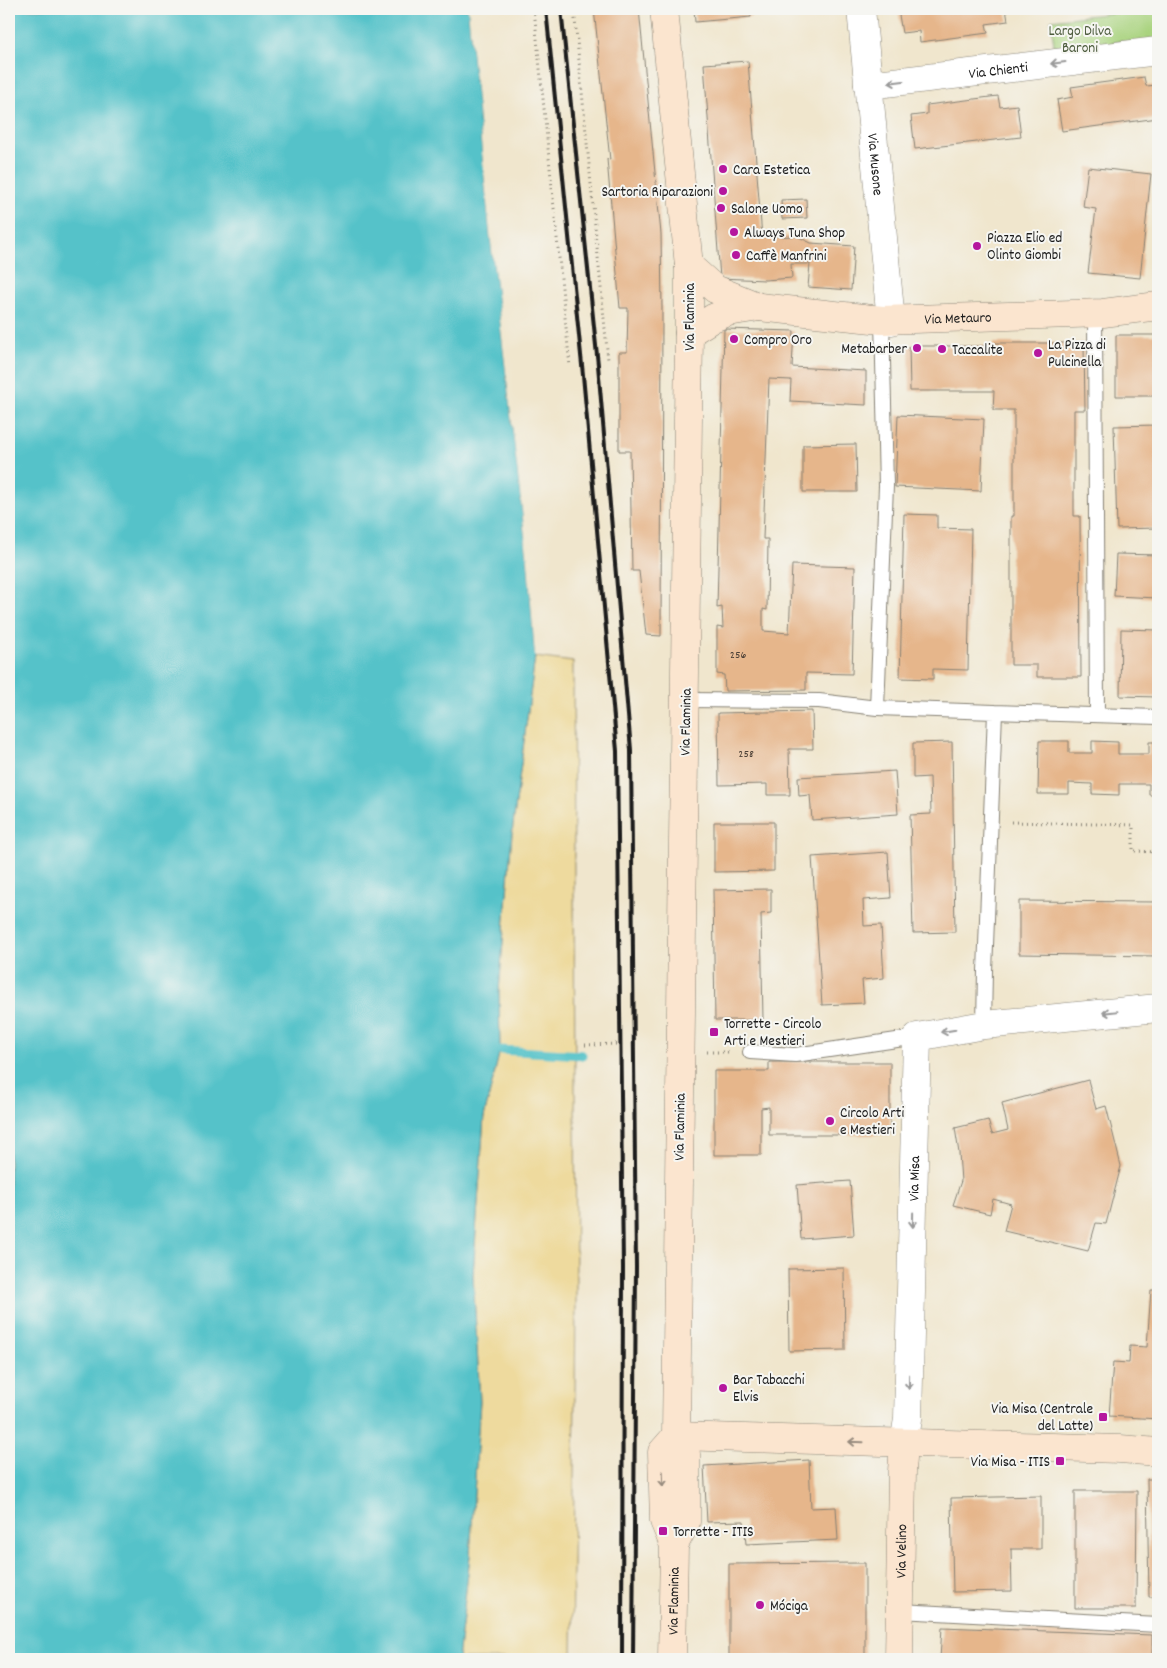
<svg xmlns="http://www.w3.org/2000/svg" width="1167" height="1668" viewBox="0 0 1167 1668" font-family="Dekko,sans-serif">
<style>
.green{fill:#a9d37e;stroke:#62784d}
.sand{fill:#eeda9e;stroke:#857b5d}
.water{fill:#54c2c9;stroke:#386f72}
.pier{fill:#f0e6cd}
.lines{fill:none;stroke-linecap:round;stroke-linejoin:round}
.stream{stroke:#54c2c9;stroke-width:9}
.building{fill:#e6b68b}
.lane-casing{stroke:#868174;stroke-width:16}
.street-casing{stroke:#868174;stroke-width:29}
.secondary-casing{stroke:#868174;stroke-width:29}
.path{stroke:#868174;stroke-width:3;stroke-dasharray:1 4;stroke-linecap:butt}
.lane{stroke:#fff;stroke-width:14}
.street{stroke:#fff;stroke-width:28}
.secondary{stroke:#fbe5cf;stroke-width:28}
.rail{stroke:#1c1c1c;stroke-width:4}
.oneway{stroke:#999}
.oneway2{stroke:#978b7e}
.poi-dot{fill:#b5179e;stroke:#f6f6f2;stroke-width:2}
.labels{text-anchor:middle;stroke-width:4;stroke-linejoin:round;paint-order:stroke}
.number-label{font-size:12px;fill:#4e4238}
.park-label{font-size:15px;fill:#4d5c3e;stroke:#f6f6f2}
.street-label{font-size:15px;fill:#1c1c1c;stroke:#f6f6f2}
.poi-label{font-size:15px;fill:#1c1c1c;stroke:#f6f6f2;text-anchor:start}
</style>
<rect width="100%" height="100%" fill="#f6f6f2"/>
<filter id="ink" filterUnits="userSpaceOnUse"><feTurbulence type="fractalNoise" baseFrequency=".02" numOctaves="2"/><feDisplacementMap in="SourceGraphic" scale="10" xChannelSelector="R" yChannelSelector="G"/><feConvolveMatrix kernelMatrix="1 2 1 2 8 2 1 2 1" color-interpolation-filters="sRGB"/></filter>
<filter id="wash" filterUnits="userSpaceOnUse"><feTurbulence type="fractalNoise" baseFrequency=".0096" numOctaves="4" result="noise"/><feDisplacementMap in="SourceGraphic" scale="20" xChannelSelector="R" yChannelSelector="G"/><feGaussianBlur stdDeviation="1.12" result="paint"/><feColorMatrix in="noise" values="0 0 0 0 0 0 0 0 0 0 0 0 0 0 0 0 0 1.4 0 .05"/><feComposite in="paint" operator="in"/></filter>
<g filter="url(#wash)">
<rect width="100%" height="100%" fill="#f0e6cd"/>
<path class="green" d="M 1147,9 L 1158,9 L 1158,50 L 1128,42 L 1119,41 L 1056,63 L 1051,20 Z"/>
<path class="sand" d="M 535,657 L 573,662 L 576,1300 L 572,1659 L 458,1659 L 470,1556 L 480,1401 L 473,1275 L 484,1117 L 500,1050 L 499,991 L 512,833 Z"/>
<path class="water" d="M 9,9 L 468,9 L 490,233 L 528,562 L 535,657 L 512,833 L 499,991 L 500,1050 L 484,1117 L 473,1275 L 480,1401 L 470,1556 L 458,1659 L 9,1659 Z"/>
<path class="pier" d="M 468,9 L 471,9 L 492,233 L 530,561 L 538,657 L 535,657 L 528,562 L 490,233 Z"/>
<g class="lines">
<path class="stream" d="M 500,1050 L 582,1055"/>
</g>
<g id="blocks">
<path class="building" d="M 594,9 L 639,9 L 661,234 L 662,309 L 661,636 L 646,635 L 639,571 L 632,571 L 630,451 L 619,451 L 619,352 L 627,352 L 628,308 L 620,308 L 607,159 L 610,160 Z
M 694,9 L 750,9 L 751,17 L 695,22 Z
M 898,9 L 1006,9 L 1008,21 L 986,24 L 988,33 L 920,42 L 919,31 L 902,33 Z
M 748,61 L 762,237 L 797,236 L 811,243 L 854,246 L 851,290 L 808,287 L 810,264 L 791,264 L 792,278 L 765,280 L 720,278 L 704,64 Z
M 1144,77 L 1146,86 L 1158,85 L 1158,118 L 1062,131 L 1057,100 L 1073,97 L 1071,87 Z
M 998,96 L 1000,107 L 1017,105 L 1021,137 L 915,149 L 911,116 L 927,114 L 927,105 Z
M 1088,167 L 1151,174 L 1140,278 L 1088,273 L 1096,209 L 1083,207 Z
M 806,199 L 807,218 L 782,219 L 781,200 Z
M 724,329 L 794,331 L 792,367 L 866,371 L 866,405 L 790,401 L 791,380 L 769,379 L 763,539 L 768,539 L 767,610 L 763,609 L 763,631 L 789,633 L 792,565 L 855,567 L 852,674 L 806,673 L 806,690 L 725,691 L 724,675 L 717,674 L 717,627 L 723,628 L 722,607 L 717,608 Z
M 1116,335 L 1158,335 L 1158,396 L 1116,396 Z
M 993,343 L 1084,343 L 1085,410 L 1074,410 L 1074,516 L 1080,516 L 1081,677 L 1037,677 L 1037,665 L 1011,665 L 1011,516 L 1014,516 L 1014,410 L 993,410 L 994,391 L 910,391 L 909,346 L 993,346 Z
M 898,415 L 984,419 L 981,491 L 895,487 Z
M 1158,425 L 1158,528 L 1117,529 L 1114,426 Z
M 856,444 L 857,492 L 803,492 L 803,445 Z
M 904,514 L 937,515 L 937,528 L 971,529 L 968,670 L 933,669 L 933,679 L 900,678 Z
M 1116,554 L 1158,555 L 1158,598 L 1114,596 Z
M 1121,629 L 1158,630 L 1158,697 L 1120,696 Z
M 812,711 L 813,749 L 789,749 L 790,795 L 767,795 L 767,784 L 719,785 L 718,713 Z
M 1039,741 L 1069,741 L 1069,753 L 1092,753 L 1092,741 L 1118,742 L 1118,754 L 1149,754 L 1149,742 L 1158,742 L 1158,795 L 1149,795 L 1149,784 L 1119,784 L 1119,795 L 1092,794 L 1092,784 L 1069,783 L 1069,794 L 1038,794 Z
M 952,742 L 955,932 L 913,933 L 910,815 L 931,814 L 930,777 L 913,778 L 913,743 Z
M 895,771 L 898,814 L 812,820 L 810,795 L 799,796 L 798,777 Z
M 714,822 L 774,822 L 774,871 L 714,872 Z
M 888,852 L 891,898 L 863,900 L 864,926 L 881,925 L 884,978 L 862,980 L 864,1003 L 822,1005 L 812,857 Z
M 771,889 L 771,913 L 761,914 L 763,1020 L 715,1020 L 713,890 Z
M 1019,901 L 1158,902 L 1158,956 L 1019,954 Z
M 769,1062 L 890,1062 L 890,1135 L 769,1135 L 769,1107 L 761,1108 L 761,1155 L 714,1155 L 714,1071 L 769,1071 Z
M 1088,1080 L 1096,1109 L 1106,1106 L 1121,1166 L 1106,1224 L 1096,1223 L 1088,1251 L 1004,1231 L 1011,1204 L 993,1199 L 990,1214 L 953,1205 L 961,1181 L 959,1153 L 955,1128 L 988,1120 L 992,1134 L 1008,1130 L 1002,1103 Z
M 850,1181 L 854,1235 L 801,1239 L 797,1185 Z
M 844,1268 L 845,1350 L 789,1351 L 788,1269 Z
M 1151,1290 L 1158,1290 L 1158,1419 L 1109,1416 L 1113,1362 L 1129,1363 L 1130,1346 L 1147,1347 Z
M 809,1460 L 811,1508 L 836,1507 L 838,1540 L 746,1544 L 744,1521 L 707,1522 L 704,1466 Z
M 1147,1479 L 1158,1479 L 1158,1597 L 1149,1597 Z
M 1075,1491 L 1137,1491 L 1136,1608 L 1075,1608 Z
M 1041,1496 L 1041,1549 L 1011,1549 L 1012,1591 L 953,1592 L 951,1498 Z
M 865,1563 L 865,1656 L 729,1656 L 729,1564 Z
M 942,1627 L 1152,1635 L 1152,1659 L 940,1659 Z"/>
</g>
</g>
<g filter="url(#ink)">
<use href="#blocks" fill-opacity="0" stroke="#868174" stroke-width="1"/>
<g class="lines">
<defs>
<path id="lane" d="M 1095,313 L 1097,715
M 685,700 L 819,701 L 877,708 L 995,712
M 877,708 L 886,486 L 882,320
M 984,1025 L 985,971 L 995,712 L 1158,717
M 750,1052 L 795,1055 L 917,1037
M 900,1611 L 1158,1625"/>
<g id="street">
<path id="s1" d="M 861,9 L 891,321"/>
<path id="s2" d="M 868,85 L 1158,51"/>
<path id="s3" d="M 904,1444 L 908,1419 L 917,1037 L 984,1025 L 1158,1008"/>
</g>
<g id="secondary">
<path d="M 664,9 L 689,266 L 689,333 L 676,1436 L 686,1454 L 686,1522 L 674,1545"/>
<path id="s4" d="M 689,266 L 715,289 L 759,307 L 882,320 L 1103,313 L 1158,306"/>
<path d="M 689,333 L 713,318 L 728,312 L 759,307"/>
<path d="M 676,1436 L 1120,1449 L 1158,1452"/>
<path id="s5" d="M 672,1659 L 674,1545 L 664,1521 L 662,1452 L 676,1436"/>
<path id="s6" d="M 899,1659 L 902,1471 L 904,1444"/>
</g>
</defs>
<use href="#lane" class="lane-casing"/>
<use href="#street" class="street-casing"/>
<use href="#secondary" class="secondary-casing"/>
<path class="path" d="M 521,9 L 528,9
M 534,9 L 570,367
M 574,9 L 608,360
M 1011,822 L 1133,825 L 1133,851 L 1158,852
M 585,1045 L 617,1044
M 707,1052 L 731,1052"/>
<use href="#lane" class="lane"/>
<use href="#street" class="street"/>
<use href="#secondary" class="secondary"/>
<path class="rail" d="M 546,9 L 583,375 L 617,751 L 623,1267 L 622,1659
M 561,9 L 598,365 L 631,750 L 636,1267 L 633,1659"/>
</g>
<defs><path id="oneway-shaft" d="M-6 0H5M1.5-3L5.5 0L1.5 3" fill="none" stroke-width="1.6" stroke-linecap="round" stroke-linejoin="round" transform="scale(1.25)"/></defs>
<g class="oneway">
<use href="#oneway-shaft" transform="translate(1058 63) rotate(173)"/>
<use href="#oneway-shaft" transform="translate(896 82) rotate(173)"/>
<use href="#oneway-shaft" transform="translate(1110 1012) rotate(174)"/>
<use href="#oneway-shaft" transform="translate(948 1031) rotate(170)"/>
<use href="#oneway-shaft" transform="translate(913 1220) rotate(91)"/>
<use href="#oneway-shaft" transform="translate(909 1382) rotate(91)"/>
</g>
<g class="oneway2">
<use href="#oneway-shaft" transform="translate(856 1442) rotate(-178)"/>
<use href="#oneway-shaft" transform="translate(663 1479) rotate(88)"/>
</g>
</g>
<g class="poi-dot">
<circle cx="723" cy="169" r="5"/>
<circle cx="723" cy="191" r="5"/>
<circle cx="721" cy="208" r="5"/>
<circle cx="734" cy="232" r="5"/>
<circle cx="977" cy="246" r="5"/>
<circle cx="736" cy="255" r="5"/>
<circle cx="734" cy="339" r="5"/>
<circle cx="917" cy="348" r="5"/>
<circle cx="942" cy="349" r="5"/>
<circle cx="1038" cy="353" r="5"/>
<rect x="709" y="1027" width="10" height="10" rx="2.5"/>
<circle cx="830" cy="1121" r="5"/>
<circle cx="723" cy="1388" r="5"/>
<rect x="1098" y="1412" width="10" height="10" rx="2.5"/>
<rect x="1055" y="1456" width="10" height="10" rx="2.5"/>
<rect x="658" y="1526" width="10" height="10" rx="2.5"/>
<circle cx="760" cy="1605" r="5"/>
</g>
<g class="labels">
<g class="number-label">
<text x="738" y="658">256</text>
<text x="746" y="757">258</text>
</g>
<g class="park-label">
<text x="1080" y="35">Largo Dilva<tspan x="1080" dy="17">Baroni</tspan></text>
</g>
<g class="street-label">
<text dy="5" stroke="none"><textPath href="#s2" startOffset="131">Via Chienti</textPath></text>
<text dy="5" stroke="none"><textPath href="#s1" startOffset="156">Via Musone</textPath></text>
<text transform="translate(689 317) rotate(-90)" y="5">Via Flaminia</text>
<text dy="5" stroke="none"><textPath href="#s4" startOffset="282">Via Metauro</textPath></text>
<text transform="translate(685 722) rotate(-89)" y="5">Via Flaminia</text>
<text transform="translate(679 1127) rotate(-89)" y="5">Via Flaminia</text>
<text dy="5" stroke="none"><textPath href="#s3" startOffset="266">Via Misa</textPath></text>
<text dy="5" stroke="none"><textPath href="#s6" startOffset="108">Via Velino</textPath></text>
<text dy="5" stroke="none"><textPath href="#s5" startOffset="58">Via Flaminia</textPath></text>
</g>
<g class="poi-label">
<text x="733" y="174">Cara Estetica</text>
<text x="713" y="196" text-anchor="end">Sartoria Riparazioni</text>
<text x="731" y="213">Salone Uomo</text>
<text x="744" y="237">Always Tuna Shop</text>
<text x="987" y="242">Piazza Elio ed<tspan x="987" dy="17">Olinto Giombi</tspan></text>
<text x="746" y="260">Caffè Manfrini</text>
<text x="744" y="344">Compro Oro</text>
<text x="1048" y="349">La Pizza di<tspan x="1048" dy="17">Pulcinella</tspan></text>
<text x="907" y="353" text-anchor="end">Metabarber</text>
<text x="952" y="354">Taccalite</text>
<text x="724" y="1028">Torrette - Circolo<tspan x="724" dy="17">Arti e Mestieri</tspan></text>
<text x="840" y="1117">Circolo Arti<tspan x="840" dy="17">e Mestieri</tspan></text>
<text x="733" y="1384">Bar Tabacchi<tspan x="733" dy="17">Elvis</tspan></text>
<text x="1093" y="1413" text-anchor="end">Via Misa (Centrale<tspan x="1093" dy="17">del Latte)</tspan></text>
<text x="1050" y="1466" text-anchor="end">Via Misa - ITIS</text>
<text x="673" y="1536">Torrette - ITIS</text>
<text x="770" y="1610">Móciga</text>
</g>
</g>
<rect width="1167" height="1668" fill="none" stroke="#f6f6f2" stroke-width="30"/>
</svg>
